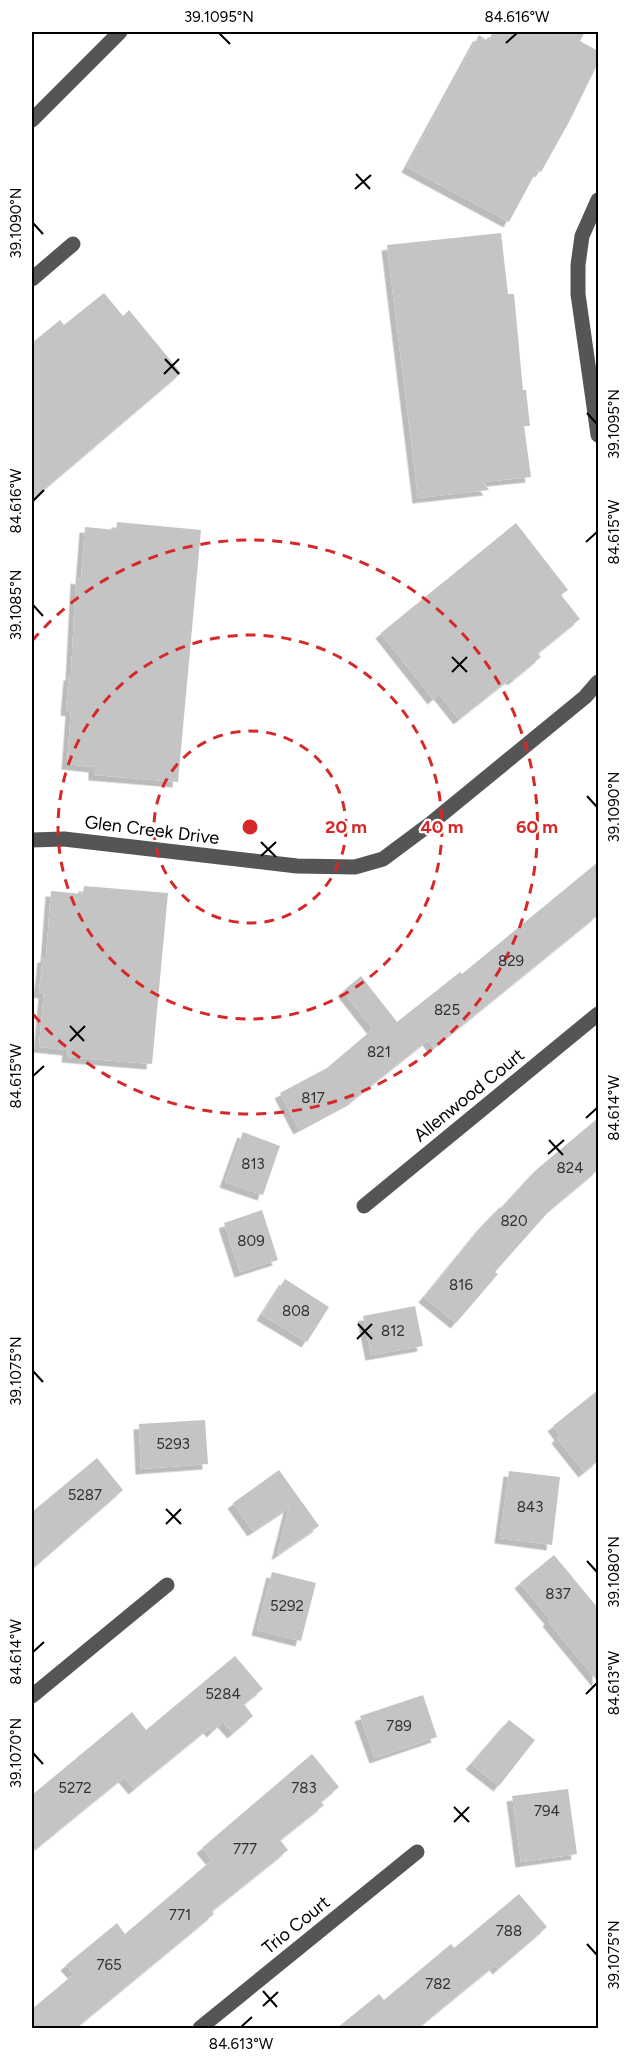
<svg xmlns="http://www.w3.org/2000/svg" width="630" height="2060" viewBox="0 0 630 2060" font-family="Figtree,sans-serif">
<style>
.building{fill:#c4c4c4;filter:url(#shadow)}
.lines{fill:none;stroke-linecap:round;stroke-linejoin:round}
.minor{stroke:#555;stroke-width:15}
.ticks{fill:none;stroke:#000;stroke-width:2}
.ring{fill:none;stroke:#d62828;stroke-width:3;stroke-dasharray:10 8}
.labels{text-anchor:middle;stroke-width:4.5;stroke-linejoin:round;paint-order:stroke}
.number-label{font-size:15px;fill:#313131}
.street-label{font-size:18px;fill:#000;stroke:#fff}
.centre{fill:#d62828;stroke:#fff;stroke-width:3}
.ring-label{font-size:18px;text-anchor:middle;font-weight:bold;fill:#d62828;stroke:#fff;stroke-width:4.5;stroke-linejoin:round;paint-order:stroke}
.neatline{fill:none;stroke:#000;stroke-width:2}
.ticks-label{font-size:15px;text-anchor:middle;fill:#000}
</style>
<defs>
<filter id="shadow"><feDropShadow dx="-5.5" dy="5.5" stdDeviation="0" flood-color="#0004"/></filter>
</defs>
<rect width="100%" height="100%" fill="#fff"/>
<path class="building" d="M 493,32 L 585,32 L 580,41 L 598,51 L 598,63 L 569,122 L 541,172 L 537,170 L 509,222 L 407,167 L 479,35 L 488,41 Z
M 501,233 L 508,294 L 514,294 L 523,390 L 526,390 L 530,426 L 524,426 L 531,477 L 483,482 L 489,490 L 418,498 L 387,245 Z
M 104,293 L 123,316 L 129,310 L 181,373 L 32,500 L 32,343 L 60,320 L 64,325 Z
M 117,522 L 201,530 L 178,782 L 94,775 L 94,767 L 67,764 L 71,711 L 66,710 L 69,675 L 71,675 L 76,578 L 81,579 L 85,527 L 116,530 Z
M 516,523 L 568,590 L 561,595 L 580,619 L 538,653 L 541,657 L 513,680 L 511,678 L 459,719 L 439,694 L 433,699 L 381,633 Z
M 598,862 L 598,915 L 434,1048 L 428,1040 L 353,1100 L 299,1129 L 280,1093 L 327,1068 L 373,1029 L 343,991 L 361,976 L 397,1022 L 460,972 L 462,974 Z
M 84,886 L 168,893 L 152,1064 L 67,1057 L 68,1050 L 39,1047 L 44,993 L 39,992 L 43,957 L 46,957 L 51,891 L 83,894 Z
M 598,1118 L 598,1170 L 550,1210 L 495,1272 L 498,1274 L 456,1323 L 424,1297 L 481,1227 L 500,1207 L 501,1208 L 536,1170 Z
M 243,1132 L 280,1146 L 263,1195 L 225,1182 Z
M 262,1210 L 278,1260 L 240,1272 L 224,1223 Z
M 285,1279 L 329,1307 L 307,1342 L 262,1315 Z
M 415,1306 L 423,1346 L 371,1355 L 363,1316 Z
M 598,1390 L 598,1461 L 584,1472 L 557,1438 L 560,1435 L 553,1426 Z
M 205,1420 L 208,1464 L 141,1469 L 139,1424 Z
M 97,1458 L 123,1490 L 32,1569 L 32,1512 Z
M 279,1470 L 319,1526 L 277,1555 L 289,1507 L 253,1531 L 233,1503 Z
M 509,1471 L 560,1477 L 552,1545 L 500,1538 Z
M 554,1555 L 598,1608 L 598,1682 L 548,1621 L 550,1619 L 520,1583 Z
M 272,1572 L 316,1583 L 301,1641 L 257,1630 Z
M 235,1656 L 263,1689 L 244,1704 L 253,1716 L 233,1733 L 223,1722 L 212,1732 L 209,1728 L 134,1789 L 124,1777 L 32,1852 L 32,1795 L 132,1712 L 146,1730 Z
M 423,1695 L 437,1737 L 375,1758 L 360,1716 Z
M 509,1720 L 535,1740 L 499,1786 L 471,1764 Z
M 312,1754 L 339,1787 L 321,1802 L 324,1805 L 280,1840 L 288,1850 L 212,1911 L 214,1914 L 76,2028 L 32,2028 L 32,2009 L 74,1974 L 66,1965 L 117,1923 L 125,1934 L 212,1860 L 202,1848 Z
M 568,1789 L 577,1854 L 521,1862 L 512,1796 Z
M 519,1894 L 547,1927 L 498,1969 L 495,1965 L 418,2028 L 337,2028 L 379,1994 L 384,2000 L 451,1944 L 454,1948 Z"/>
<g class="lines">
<path class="minor" d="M 32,120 L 120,32
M 598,200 L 582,236 L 578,265 L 578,294 L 598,435
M 32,279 L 73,244
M 32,840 L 64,839 L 297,866 L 355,867 L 383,859 L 430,824 L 585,697 L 598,682
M 364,1206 L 598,1014
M 32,1696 L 167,1585
M 200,2028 L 417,1852"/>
</g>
<path class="ticks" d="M 219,33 L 230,44M 506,43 L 517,33M 356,174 L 370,189M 355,189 L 371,175M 33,223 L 43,234M 165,359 L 179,374M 164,374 L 179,359M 587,413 L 597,424M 33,501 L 44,490M 586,542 L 597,532M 33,605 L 43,616M 452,657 L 467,672M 452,672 L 467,657M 587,796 L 597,807M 261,842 L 276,857M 261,856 L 276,842M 70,1026 L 84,1041M 70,1041 L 85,1026M 33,1076 L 44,1066M 586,1118 L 597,1108M 549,1140 L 563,1155M 548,1154 L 564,1140M 358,1324 L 372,1339M 357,1339 L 372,1324M 33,1371 L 43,1382M 166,1509 L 181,1524M 166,1524 L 181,1509M 587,1561 L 597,1572M 33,1652 L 44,1642M 586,1694 L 597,1683M 33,1753 L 43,1764M 454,1807 L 469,1822M 454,1822 L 469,1807M 587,1944 L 597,1955M 263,1991 L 277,2007M 263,2006 L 278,1992M 241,2027 L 252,2017"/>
<g class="ring">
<circle cx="250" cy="827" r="96"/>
<circle cx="250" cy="827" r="192"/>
<path d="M32 641A287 287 0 1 1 32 1013"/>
</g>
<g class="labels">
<g class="number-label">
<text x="511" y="966">829</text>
<text x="447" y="1015">825</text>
<text x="379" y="1057">821</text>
<text x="313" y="1103">817</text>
<text x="253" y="1169">813</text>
<text x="570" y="1173">824</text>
<text x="514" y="1226">820</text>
<text x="251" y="1246">809</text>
<text x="461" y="1290">816</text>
<text x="296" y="1316">808</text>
<text x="393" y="1336">812</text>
<text x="173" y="1449">5293</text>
<text x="85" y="1500">5287</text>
<text x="530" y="1512">843</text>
<text x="558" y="1599">837</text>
<text x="287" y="1611">5292</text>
<text x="223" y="1699">5284</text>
<text x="399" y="1731">789</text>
<text x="75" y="1793">5272</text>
<text x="304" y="1793">783</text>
<text x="547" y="1816">794</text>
<text x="245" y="1854">777</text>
<text x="180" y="1920">771</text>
<text x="509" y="1936">788</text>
<text x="109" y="1970">765</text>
<text x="438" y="1989">782</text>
</g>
<g class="street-label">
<text transform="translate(152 830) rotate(7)" y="6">Glen Creek Drive</text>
<text transform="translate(469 1095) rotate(-39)" y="6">Allenwood Court</text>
<text transform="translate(296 1925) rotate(-39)" y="6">Trio Court</text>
</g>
</g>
<circle cx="250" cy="827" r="9" class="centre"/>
<g class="ring-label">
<text x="346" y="833">20 m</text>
<text x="442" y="833">40 m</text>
<text x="537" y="833">60 m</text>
</g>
<rect width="630" height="2060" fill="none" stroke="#ffffff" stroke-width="66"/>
<rect x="33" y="33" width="564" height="1994" class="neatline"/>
<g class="ticks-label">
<text x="219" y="22">39.1095°N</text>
<text x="517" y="22">84.616°W</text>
<text transform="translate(16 223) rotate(-90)" y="5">39.1090°N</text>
<text transform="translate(614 424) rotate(-90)" y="5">39.1095°N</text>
<text transform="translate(16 501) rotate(-90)" y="5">84.616°W</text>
<text transform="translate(614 532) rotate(-90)" y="5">84.615°W</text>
<text transform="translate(16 605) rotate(-90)" y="5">39.1085°N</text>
<text transform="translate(614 807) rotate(-90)" y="5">39.1090°N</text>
<text transform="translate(16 1076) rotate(-90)" y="5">84.615°W</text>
<text transform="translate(614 1108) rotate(-90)" y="5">84.614°W</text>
<text transform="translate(16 1371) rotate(-90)" y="5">39.1075°N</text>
<text transform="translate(614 1572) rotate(-90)" y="5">39.1080°N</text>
<text transform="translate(16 1652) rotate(-90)" y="5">84.614°W</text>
<text transform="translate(614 1683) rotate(-90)" y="5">84.613°W</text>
<text transform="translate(16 1753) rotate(-90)" y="5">39.1070°N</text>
<text transform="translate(614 1955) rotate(-90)" y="5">39.1075°N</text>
<text x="241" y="2049">84.613°W</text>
</g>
</svg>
